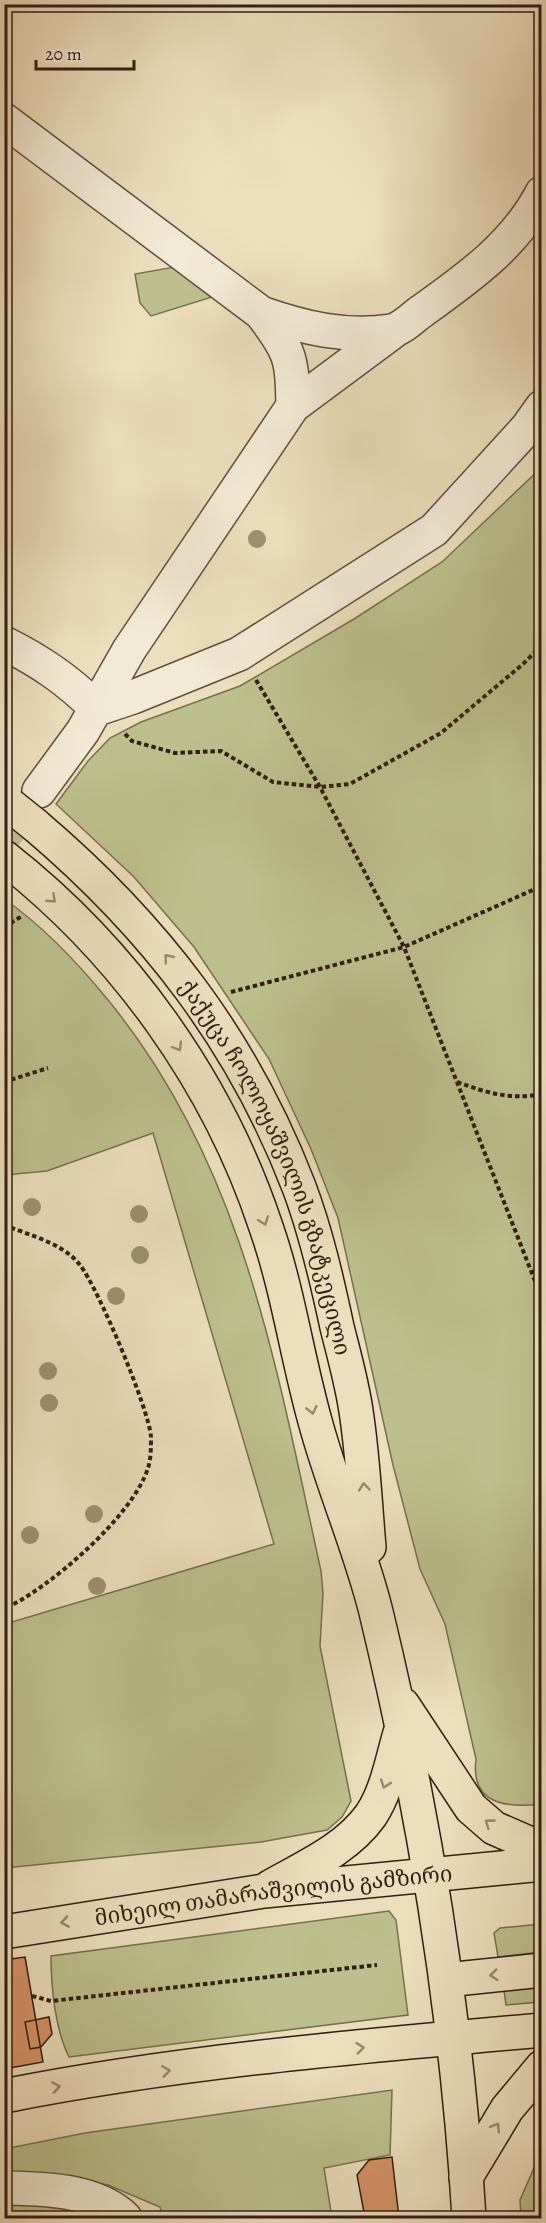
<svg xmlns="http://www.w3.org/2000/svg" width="546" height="2223" viewBox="0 0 546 2223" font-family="Alegreya,'Noto Serif Georgian',serif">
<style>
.green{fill:#bdc08e;stroke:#786f50;stroke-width:1.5}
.building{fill:#d6936a;stroke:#321e13;stroke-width:1.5}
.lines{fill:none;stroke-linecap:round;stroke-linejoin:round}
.minor-tunnel{stroke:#c8b89c;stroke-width:33;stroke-dasharray:33 16;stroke-linecap:butt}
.minor-casing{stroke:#614e3e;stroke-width:36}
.major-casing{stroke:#321e13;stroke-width:36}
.path{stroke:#321e13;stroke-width:4;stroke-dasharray:4.5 3;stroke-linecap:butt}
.minor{stroke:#f3ead5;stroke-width:33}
.major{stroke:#eddfbe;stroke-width:33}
.major-bridge-casing{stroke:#321e13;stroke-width:36;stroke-linecap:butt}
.major-bridge{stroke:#eddfbe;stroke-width:33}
.tree{fill:#9d9074}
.oneway{stroke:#998871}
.labels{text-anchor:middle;stroke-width:5;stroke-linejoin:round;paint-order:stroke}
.street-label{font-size:22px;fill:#321e13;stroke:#f3ead5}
</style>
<rect width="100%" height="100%" fill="#eddfbe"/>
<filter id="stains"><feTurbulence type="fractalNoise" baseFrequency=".00333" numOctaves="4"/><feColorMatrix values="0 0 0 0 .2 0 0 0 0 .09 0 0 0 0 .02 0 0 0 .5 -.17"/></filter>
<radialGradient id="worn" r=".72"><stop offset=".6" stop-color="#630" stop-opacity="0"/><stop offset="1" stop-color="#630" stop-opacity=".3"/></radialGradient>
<path class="green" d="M 197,263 L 225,293 L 151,316 L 140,303 L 135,274 Z
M 541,468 L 542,1804 C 507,1808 470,1805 476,1759 L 445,1624 L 420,1569 L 393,1465 L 338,1218 L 311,1149 L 269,1059 L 194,947 L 134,877 L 56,804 L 88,761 L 110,738 L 141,722 L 240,686 L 354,619 L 442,562 Z
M 4,899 C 43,926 78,963 108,1000 C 244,1166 276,1367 321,1571 L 323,1593 L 320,1646 L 351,1801 L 342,1817 L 327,1830 L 261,1842 L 5,1868 L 5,1624 L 274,1544 L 153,1133 L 47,1171 L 5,1175 Z
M 389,1911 L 396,1920 L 408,2015 L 69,2057 C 55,2029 51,1987 51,1956 Z
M 541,1924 L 541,1952 L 498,1957 L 494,1933 L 500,1928 Z
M 541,1986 L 541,2002 L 506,2005 L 504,1990 Z
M 392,2090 L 390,2155 L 324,2168 L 332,2218 L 163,2218 L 160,2207 L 108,2185 L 43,2173 L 5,2173 L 4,2149 L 85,2133 Z
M 541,2152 L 541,2218 L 521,2218 L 520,2200 Z
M 5,2202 C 33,2204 64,2204 90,2218 L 5,2218 Z"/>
<path class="building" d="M 25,1957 L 43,2062 L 4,2069 L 4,1960 Z
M 49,2017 L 52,2034 L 41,2047 L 30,2049 L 25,2022 Z
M 392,2157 L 399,2218 L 365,2218 L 357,2175 L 369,2160 Z"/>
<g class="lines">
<path class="minor-tunnel" d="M 4,837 L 38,792"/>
<defs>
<path id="minor" d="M 4,120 L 261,313 C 304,328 345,338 391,331 C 402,329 413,317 422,311 C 468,278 515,245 542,193
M 261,313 C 291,352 292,358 293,406
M 4,643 C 40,661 68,680 97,709 L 133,697 L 239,654 L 434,530 L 527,428 L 542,407
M 39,791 L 83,731 L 129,650 L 293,406 L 394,331
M 4,2188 C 44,2189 95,2189 125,2218"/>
<g id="major">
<path id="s1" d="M 35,825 C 154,926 243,1041 299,1187 C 316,1232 327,1280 337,1327 C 344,1355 352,1383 356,1411 C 363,1456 365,1502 369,1547"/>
<path d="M 4,857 C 124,951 218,1082 266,1227 C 288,1290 297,1357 315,1421 C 332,1485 360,1547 376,1612 C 424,1811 457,2014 469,2218"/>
<path d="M 403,1705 L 471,1808 L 494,1828 L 542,1849"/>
<path d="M 270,1887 C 305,1867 347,1849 371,1815 C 387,1791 392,1760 400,1733"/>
<path id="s2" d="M 4,1932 L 264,1891 L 542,1864"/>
<path d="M 446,1980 L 542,1970"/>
<path d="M 4,2096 C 181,2061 363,2046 542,2030"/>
<path d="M 466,2177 L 507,2109 L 542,2067"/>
</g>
</defs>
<use href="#minor" class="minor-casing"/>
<use href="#major" class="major-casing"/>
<path class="path" d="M 256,680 L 320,787 L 404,947 L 542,1299
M 125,734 L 132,741 L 175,753 L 221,751 L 273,782 L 320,787 L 350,784 L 441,733 L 523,664 L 542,645
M 4,927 L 22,916
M 231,992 L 404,947 L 542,886
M 4,1082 L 48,1068
M 457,1082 C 488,1093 509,1100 542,1094
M 4,1225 C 29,1235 63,1243 80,1265 C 98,1288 149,1409 151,1437 C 151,1446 151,1460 148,1468 C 133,1516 50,1588 4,1609
M 530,1273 L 542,1267
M 32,1996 L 51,2001 L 377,1965"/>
<use href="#minor" class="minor"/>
<use href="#major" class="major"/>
<defs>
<path id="major-bridge" d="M 10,805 L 35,825"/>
</defs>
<use href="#major-bridge" class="major-bridge-casing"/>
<use href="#major-bridge" class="major-bridge"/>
</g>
<g class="tree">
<circle cx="257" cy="539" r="9"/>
<circle cx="32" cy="1207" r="9"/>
<circle cx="139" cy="1214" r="9"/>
<circle cx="140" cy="1255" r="9"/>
<circle cx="116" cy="1296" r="9"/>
<circle cx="48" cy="1371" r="9"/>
<circle cx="49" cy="1403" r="9"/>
<circle cx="94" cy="1514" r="9"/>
<circle cx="30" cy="1535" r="9"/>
<circle cx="97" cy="1586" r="9"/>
</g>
<defs><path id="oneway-chevron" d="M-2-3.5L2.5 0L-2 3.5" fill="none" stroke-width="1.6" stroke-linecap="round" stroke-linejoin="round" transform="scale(1.5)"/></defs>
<g class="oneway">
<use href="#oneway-chevron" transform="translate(52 899) rotate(43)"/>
<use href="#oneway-chevron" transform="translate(168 958) rotate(-129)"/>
<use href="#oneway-chevron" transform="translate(178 1047) rotate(58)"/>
<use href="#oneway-chevron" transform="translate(264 1221) rotate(70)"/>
<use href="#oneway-chevron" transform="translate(312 1410) rotate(77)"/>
<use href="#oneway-chevron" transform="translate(364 1487) rotate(-95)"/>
<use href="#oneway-chevron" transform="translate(385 1784) rotate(109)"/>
<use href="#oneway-chevron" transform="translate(489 1823) rotate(-144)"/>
<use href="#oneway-chevron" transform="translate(65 1922) rotate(171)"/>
<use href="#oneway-chevron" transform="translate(494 1975) rotate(174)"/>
<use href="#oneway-chevron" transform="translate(360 2048) rotate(-6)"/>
<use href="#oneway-chevron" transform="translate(166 2071) rotate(-8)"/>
<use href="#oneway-chevron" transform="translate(56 2087) rotate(-9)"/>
<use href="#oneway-chevron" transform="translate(496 2127) rotate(-58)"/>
</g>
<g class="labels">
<g class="street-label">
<text dy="8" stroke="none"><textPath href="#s1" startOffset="422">ქაქუცა ჩოლოყაშვილის გზატკეცილი</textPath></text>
<text dy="8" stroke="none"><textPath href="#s2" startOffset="272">მიხეილ თამარაშვილის გამზირი</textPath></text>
</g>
</g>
<rect width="546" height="2223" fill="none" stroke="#eddfbe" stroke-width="24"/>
<rect x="6" y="6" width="534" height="2211" fill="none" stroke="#321e13" stroke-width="3"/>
<rect x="12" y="12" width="522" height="2199" fill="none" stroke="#321e13" stroke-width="1.5"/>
<path d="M36 60v9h98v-9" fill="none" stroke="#321e13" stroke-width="3"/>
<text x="45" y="60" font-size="18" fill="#321e13" stroke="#f3ead5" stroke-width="4.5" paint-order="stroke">20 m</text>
<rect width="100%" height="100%" filter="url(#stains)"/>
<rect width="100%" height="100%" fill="url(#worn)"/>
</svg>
